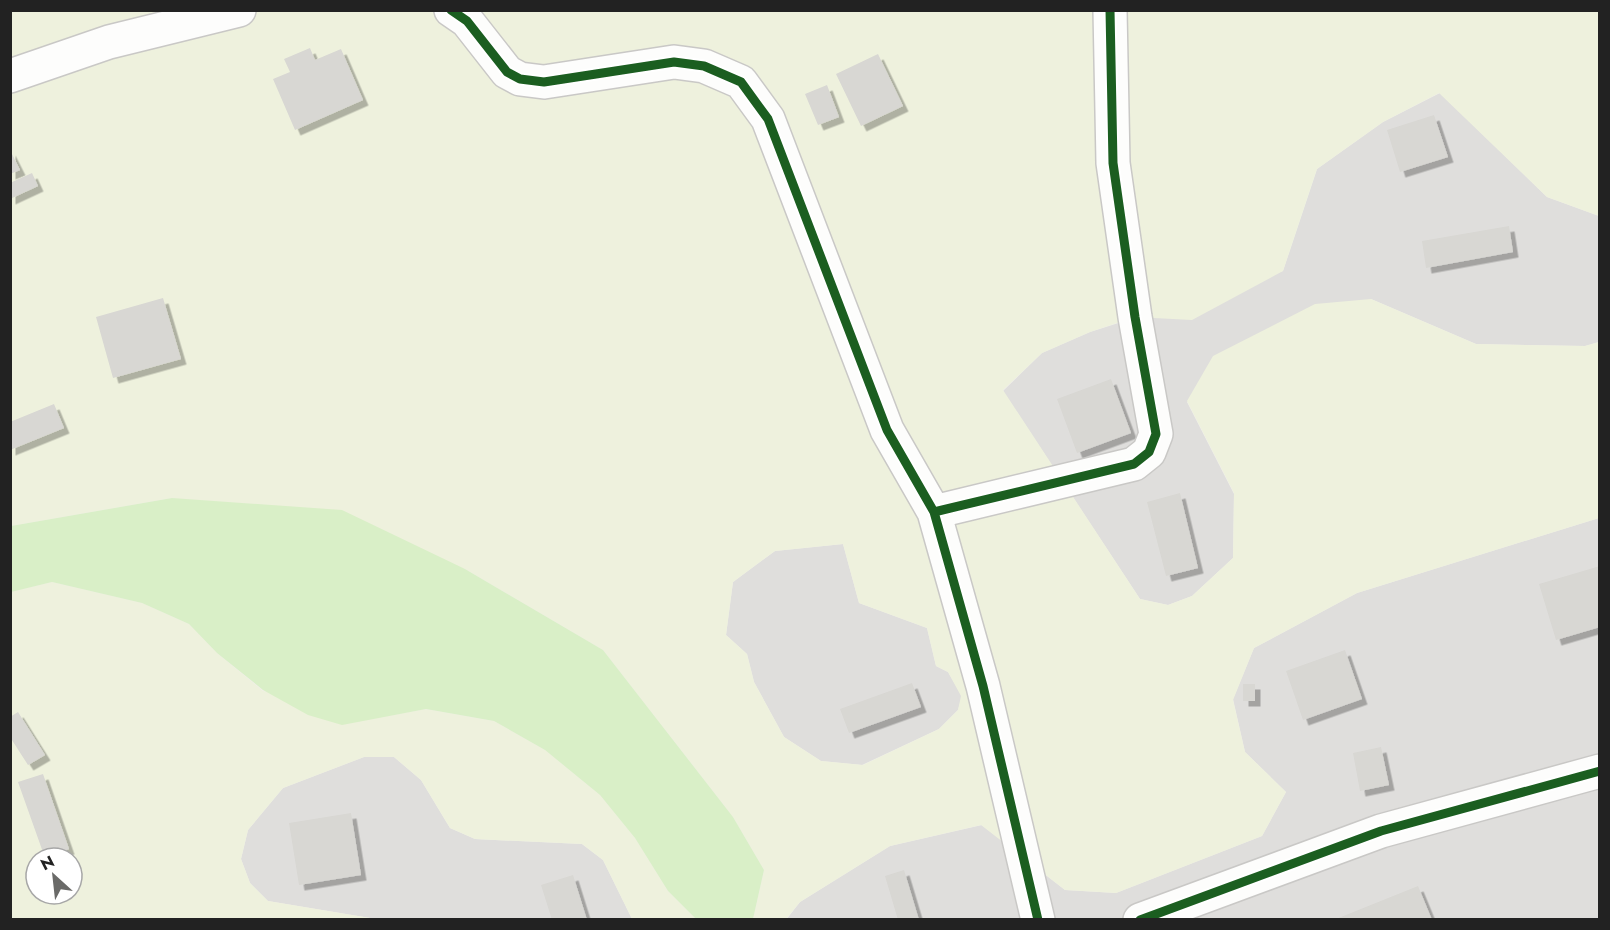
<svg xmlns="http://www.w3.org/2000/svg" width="1610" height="930" viewBox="0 0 1610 930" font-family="Jost,sans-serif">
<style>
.residential{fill:#dfdedc}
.farmland{fill:#eef1dd;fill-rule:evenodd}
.grass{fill:#d9efc7}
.building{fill:#d8d7d3;filter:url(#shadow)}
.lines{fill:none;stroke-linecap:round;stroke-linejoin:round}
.minor-casing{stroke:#c9c8c6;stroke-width:36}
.minor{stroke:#fdfdfc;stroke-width:33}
.cycleway-casing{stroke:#fff;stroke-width:13}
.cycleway{stroke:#1b5e20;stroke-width:9}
</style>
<defs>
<filter id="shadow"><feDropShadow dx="5.5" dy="5.5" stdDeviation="0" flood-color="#0004"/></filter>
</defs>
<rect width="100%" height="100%" fill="#f0efea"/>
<path class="residential" d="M 1440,93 L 1547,197 L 1599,216 L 1599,342 L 1585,346 L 1476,344 L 1371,299 L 1187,402 L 1234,494 L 1233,558 L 1192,596 L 1168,605 L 1140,599 L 1003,391 L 1042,353 L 1090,332 L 1283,271 L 1317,169 L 1383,122 Z
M 1599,518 L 1599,919 L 786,920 L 800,902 L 890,846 L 982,825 L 1065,890 L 1116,893 L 1262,836 L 1286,792 L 1245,752 L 1233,699 L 1254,648 L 1357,593 Z
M 843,544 L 859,603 L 927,628 L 936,666 L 948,672 L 962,696 L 958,710 L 939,729 L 862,765 L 821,761 L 784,737 L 754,682 L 747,654 L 726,635 L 733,582 L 775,551 Z
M 364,757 L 394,757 L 421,780 L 450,828 L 475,839 L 582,844 L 603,860 L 632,919 L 376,919 L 268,901 L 250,883 L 241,859 L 248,830 L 283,788 Z"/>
<path class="farmland" d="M 11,11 L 1599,11 L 1599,216 L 1547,197 L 1439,93 L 1383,122 L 1317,169 L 1283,271 L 1192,320 L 1135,317 L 1090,332 L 1042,353 L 1003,390 L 1140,599 L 1168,605 L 1192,596 L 1233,558 L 1234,493 L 1187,401 L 1213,356 L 1315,304 L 1371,299 L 1476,344 L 1585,346 L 1599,342 L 1599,518 L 1357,593 L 1254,648 L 1233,700 L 1245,752 L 1286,792 L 1262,836 L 1116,893 L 1065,890 L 981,825 L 890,846 L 800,902 L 786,919 L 753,919 L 764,870 L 733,817 L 603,650 L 465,569 L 172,498 L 11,526 ZM 843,544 L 859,603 L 927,628 L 936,666 L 948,672 L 961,696 L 958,710 L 939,729 L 863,765 L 821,761 L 784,737 L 754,682 L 747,654 L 726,635 L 733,582 L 775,551 Z
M 52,582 L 142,603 L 189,624 L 217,653 L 263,691 L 387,716 L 426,709 L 494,721 L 545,750 L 600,795 L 635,838 L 668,891 L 696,919 L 632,919 L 603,860 L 582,844 L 475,839 L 450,828 L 421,780 L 394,757 L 364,757 L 283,788 L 248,830 L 241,859 L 250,883 L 268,901 L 376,919 L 11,919 L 10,592 ZM 36,858 L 72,858 L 72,894 L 36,894 Z"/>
<path class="grass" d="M 172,498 L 342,510 L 465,569 L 603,650 L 733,817 L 764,870 L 753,919 L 696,919 L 668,891 L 635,838 L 600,795 L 545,750 L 494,721 L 426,709 L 342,725 L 308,715 L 263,690 L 217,653 L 189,624 L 142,603 L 52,582 L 11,592 L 11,526 Z"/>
<path class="building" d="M 310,48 L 315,60 L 341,49 L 363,100 L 295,130 L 273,79 L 290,72 L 284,59 Z
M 878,54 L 903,106 L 861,126 L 836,74 Z
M 827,85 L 839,117 L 818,125 L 805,94 Z
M 1434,115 L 1448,157 L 1400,172 L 1387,130 Z
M 10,150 L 20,170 L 10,174 Z
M 32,173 L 38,186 L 10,199 L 10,183 Z
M 1509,226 L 1513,252 L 1426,268 L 1422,241 Z
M 163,298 L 181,359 L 113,378 L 96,317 Z
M 1111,379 L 1131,433 L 1077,453 L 1057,399 Z
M 54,404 L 64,428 L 10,450 L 10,422 Z
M 1180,493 L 1198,568 L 1166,576 L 1147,502 Z
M 1600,566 L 1600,627 L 1556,640 L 1539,584 Z
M 1345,650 L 1362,699 L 1303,720 L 1286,671 Z
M 912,683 L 921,707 L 849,733 L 840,709 Z
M 1243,684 L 1255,684 L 1255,701 L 1243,701 Z
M 18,712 L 45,755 L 28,765 L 10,737 L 10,717 Z
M 1381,747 L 1389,785 L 1360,791 L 1353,753 Z
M 43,774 L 69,849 L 45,858 L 18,782 Z
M 351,813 L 361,875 L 299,885 L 289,823 Z
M 904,870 L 919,920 L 898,920 L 885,876 Z
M 573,875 L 587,920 L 552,920 L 541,885 Z
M 1418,886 L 1432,920 L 1336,920 L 1336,919 Z"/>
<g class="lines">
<defs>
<path id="minor" d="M 451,10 L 467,21 L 507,72 L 520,79 L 544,82 L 674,62 L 704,66 L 741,82 L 768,119 L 887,430 L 934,512 L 983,686 L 1038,920
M 10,76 L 109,42 L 239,10
M 934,512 L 1134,464 L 1149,452 L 1156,434 L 1135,317 L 1113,163 L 1110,10
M 1140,920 L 1381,831 L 1600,771"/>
</defs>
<use href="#minor" class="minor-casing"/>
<use href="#minor" class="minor"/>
<defs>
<path id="cycleway" d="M 451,10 L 467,21 L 507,72 L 520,79 L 544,82 L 674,62 L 704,66 L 741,82 L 768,119 L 887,430 L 934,512 L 983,686 L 1038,920
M 934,512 L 1134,464 L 1149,452 L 1156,434 L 1135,317 L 1113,163 L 1110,10
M 1140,920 L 1381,831 L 1600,771"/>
</defs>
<use href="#cycleway" class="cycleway-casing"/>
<use href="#cycleway" class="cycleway"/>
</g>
<rect width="1610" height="930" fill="none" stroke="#222222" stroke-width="24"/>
<g transform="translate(54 876) rotate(333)"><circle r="28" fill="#ffffff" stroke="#a7a7a7" stroke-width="1.5"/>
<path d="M0-4.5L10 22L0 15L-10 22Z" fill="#6a6a68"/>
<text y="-9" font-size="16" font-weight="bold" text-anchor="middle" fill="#222222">N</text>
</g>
</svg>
